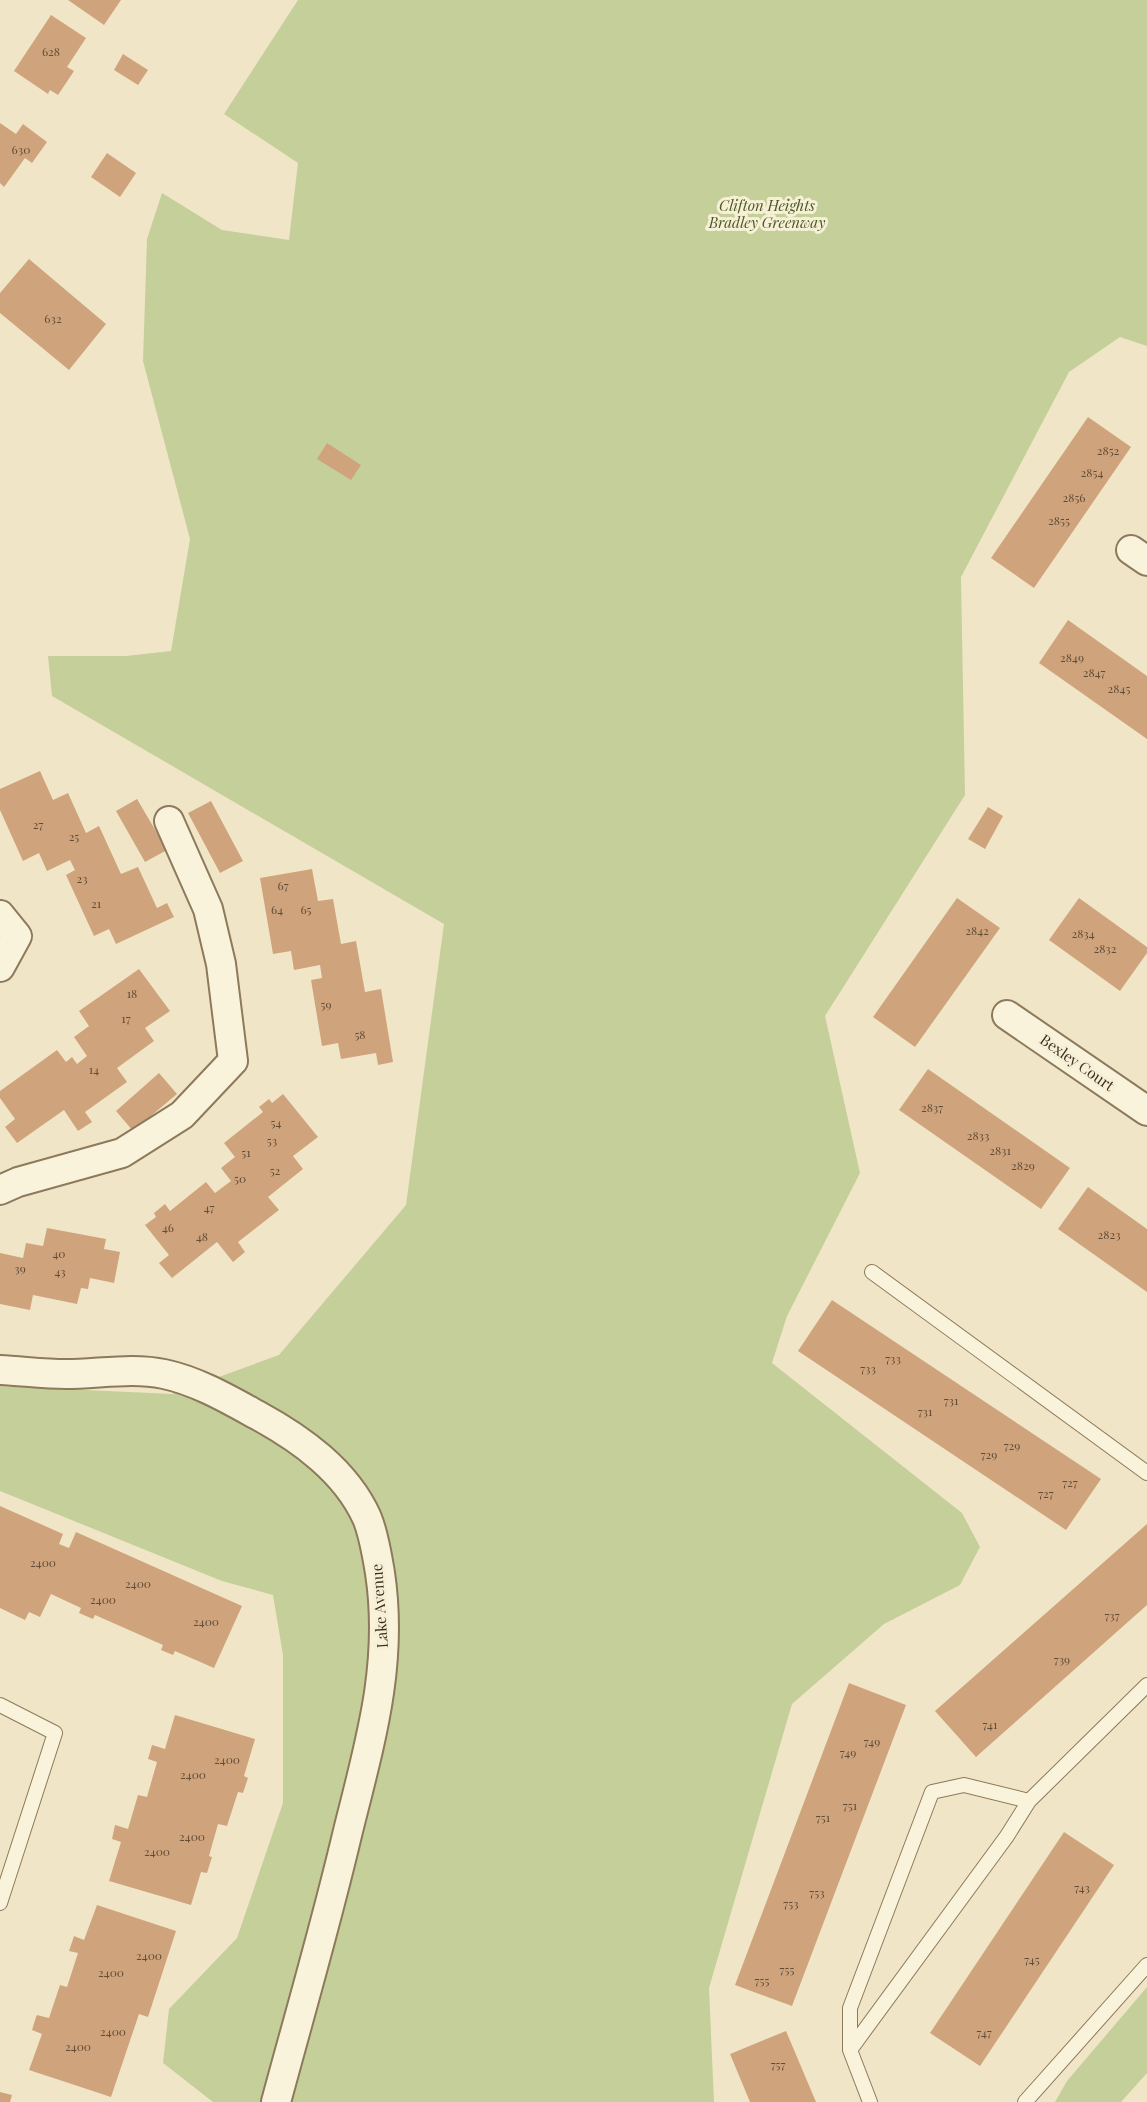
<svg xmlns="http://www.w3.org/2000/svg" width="1147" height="2102" viewBox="0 0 1147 2102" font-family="'Playfair Display',serif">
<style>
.green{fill:#c5cf9a}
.building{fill:#cfa47c}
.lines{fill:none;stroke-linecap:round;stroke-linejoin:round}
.service-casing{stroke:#8d795b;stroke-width:16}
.minor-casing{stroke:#8d795b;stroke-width:32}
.service{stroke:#faf3db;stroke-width:14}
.minor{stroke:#faf3db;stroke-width:28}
.labels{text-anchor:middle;stroke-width:6;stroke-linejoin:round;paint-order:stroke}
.number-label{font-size:12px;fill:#614c37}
.park-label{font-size:15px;font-style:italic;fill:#495a26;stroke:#f7f0d7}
.street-label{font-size:15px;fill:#3c2f20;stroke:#f7f0d7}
</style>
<rect width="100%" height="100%" fill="#f0e6c7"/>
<path class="green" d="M 298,0 L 1147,0 L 1147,346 L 1120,337 L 1069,372 L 961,577 L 965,795 L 825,1016 L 860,1173 L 787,1316 L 772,1363 L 962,1513 L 980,1547 L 960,1585 L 884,1624 L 792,1704 L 709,1988 L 714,2102 L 213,2102 L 163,2063 L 169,2009 L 237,1938 L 283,1803 L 283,1655 L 273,1595 L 222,1581 L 0,1491 L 0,1386 L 172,1394 L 279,1355 L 406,1205 L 444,924 L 52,696 L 48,656 L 126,656 L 171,651 L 190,539 L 143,361 L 147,239 L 162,193 L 222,230 L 289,240 L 298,163 L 224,114 Z
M 1147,1987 L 1147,2073 L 1121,2102 L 1055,2102 L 1067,2081 Z"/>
<path class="building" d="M 68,0 L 121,0 L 104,25 Z
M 51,15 L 86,38 L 67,67 L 74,71 L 58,95 L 50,90 L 48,94 L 14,71 Z
M 123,54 L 148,70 L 138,85 L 114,70 Z
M 0,123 L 16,134 L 23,124 L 47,142 L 32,163 L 25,158 L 4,187 L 0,183 Z
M 107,153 L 136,173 L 120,197 L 91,177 Z
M 29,259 L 106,324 L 69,370 L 0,313 L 0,293 Z
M 1088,417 L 1131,447 L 1034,588 L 991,558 Z
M 327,443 L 361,465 L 351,480 L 317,459 Z
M 1068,620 L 1147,676 L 1147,739 L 1039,663 Z
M 40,771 L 53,800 L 68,793 L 86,833 L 99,826 L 121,874 L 138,867 L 157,908 L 167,903 L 174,917 L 116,944 L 109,929 L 94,936 L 66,875 L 75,870 L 70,860 L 47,871 L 39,853 L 23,861 L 0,810 L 0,789 Z
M 137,799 L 167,850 L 145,862 L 116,811 Z
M 211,801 L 243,861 L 220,873 L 188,813 Z
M 988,807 L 1003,816 L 985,849 L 968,839 Z
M 312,869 L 318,901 L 333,899 L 341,944 L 356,941 L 365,992 L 381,989 L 393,1062 L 378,1065 L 376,1053 L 341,1059 L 338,1043 L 322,1046 L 311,980 L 322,978 L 320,965 L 294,970 L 291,951 L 273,954 L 260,878 Z
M 957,898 L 1000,928 L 915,1047 L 873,1017 Z
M 1079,898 L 1147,947 L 1147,953 L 1120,991 L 1049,940 Z
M 139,969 L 170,1011 L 145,1028 L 154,1041 L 117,1068 L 127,1082 L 85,1112 L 92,1122 L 78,1131 L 64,1110 L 17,1143 L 5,1127 L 15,1119 L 0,1098 L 0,1091 L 57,1050 L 66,1062 L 72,1057 L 77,1064 L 87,1056 L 74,1037 L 89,1026 L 79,1011 Z
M 928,1069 L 1070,1168 L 1041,1209 L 899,1110 Z
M 159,1073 L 177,1094 L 133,1131 L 116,1111 Z
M 283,1094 L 318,1137 L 293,1156 L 303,1169 L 268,1197 L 279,1210 L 238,1242 L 245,1252 L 233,1262 L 217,1242 L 172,1278 L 159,1263 L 169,1255 L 145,1225 L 156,1217 L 154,1213 L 165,1204 L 170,1211 L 206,1182 L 215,1193 L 231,1181 L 221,1168 L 235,1157 L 224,1143 L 263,1112 L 259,1107 L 269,1099 L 272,1103 Z
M 1088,1187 L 1147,1229 L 1147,1292 L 1058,1229 Z
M 47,1228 L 106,1239 L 104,1249 L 120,1252 L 114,1283 L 90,1278 L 88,1289 L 81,1288 L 77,1304 L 33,1295 L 30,1310 L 0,1304 L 0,1253 L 23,1258 L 26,1243 L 43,1246 Z
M 832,1300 L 1101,1479 L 1066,1530 L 798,1351 Z
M 0,1506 L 63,1534 L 59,1544 L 69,1548 L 76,1532 L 242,1606 L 214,1668 L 175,1651 L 173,1655 L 161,1650 L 163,1645 L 95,1615 L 93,1619 L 79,1613 L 81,1608 L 51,1594 L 40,1617 L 29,1612 L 25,1620 L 0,1608 Z
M 1147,1524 L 1147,1605 L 976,1757 L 935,1711 Z
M 849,1683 L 906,1705 L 792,2006 L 735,1985 Z
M 175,1715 L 255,1739 L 244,1776 L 248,1778 L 243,1793 L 238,1792 L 227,1826 L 218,1824 L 209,1856 L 212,1857 L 207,1873 L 201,1872 L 191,1905 L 109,1881 L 121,1842 L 112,1839 L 115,1825 L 128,1829 L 138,1795 L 147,1797 L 157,1762 L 148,1759 L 152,1745 L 165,1749 Z
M 1064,1832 L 1114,1865 L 980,2066 L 930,2033 Z
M 97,1905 L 176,1931 L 148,2017 L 139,2014 L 111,2097 L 29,2070 L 42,2034 L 32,2030 L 36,2017 L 37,2015 L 49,2018 L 60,1985 L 67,1987 L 78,1953 L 69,1951 L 74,1936 L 84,1940 Z
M 786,2031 L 816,2102 L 750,2102 L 730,2054 Z
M 0,2092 L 12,2095 L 10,2102 L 0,2102 Z"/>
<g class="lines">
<defs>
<path id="service" d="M 872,1272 L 1147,1473
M 0,1705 L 55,1733 L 0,1903
M 850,2050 L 1007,1836 L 1029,1801 L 1147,1685
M 870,2102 L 850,2050 L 850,2008 L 932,1792 L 964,1785 L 1029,1801
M 1025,2102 L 1147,1965"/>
<path id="minor" d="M 1131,550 L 1147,561
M 0,915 L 17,936 L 0,967
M 1007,1015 L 1147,1111
M 0,1190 L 18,1182 L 122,1153 L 182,1115 L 233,1061 L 221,964 L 208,909 L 169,821
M 0,1370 C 22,1371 44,1374 66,1374 C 98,1374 133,1367 164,1374 C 197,1381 228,1399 257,1415 C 301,1439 346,1471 367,1518 C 374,1535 377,1555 380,1573 C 394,1666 369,1746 347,1835 C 326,1924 300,2013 276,2102"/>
</defs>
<use href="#service" class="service-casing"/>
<use href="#minor" class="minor-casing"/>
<use href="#service" class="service"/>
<use href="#minor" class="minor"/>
</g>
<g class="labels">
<g class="number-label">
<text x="51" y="56">628</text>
<text x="21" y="154">630</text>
<text x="53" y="323">632</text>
<text x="1108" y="455">2852</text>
<text x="1092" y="477">2854</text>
<text x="1074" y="502">2856</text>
<text x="1059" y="525">2855</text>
<text x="1072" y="662">2849</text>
<text x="1094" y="677">2847</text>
<text x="1119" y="693">2845</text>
<text x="38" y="829">27</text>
<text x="74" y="841">25</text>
<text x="82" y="883">23</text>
<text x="283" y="890">67</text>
<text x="96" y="908">21</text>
<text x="277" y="914">64</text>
<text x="306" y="914">65</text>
<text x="977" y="935">2842</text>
<text x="1083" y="938">2834</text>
<text x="1105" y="953">2832</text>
<text x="132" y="998">18</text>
<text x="326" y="1009">59</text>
<text x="126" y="1023">17</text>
<text x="360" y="1039">58</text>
<text x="94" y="1074">14</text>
<text x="932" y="1112">2837</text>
<text x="276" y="1127">54</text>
<text x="978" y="1140">2833</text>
<text x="272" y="1145">53</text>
<text x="1000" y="1155">2831</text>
<text x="246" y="1157">51</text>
<text x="1023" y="1170">2829</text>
<text x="275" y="1175">52</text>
<text x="240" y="1183">50</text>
<text x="209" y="1212">47</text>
<text x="168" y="1232">46</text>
<text x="1109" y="1239">2823</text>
<text x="202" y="1241">48</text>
<text x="59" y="1258">40</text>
<text x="20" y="1273">39</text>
<text x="60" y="1276">43</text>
<text x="893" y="1363">733</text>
<text x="868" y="1373">733</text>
<text x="951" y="1405">731</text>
<text x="925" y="1416">731</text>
<text x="1012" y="1450">729</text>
<text x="989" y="1459">729</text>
<text x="1070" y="1487">727</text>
<text x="1046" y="1498">727</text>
<text x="43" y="1567">2400</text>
<text x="138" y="1588">2400</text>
<text x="103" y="1604">2400</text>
<text x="1112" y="1620">737</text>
<text x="206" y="1626">2400</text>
<text x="1062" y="1664">739</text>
<text x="990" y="1729">741</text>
<text x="872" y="1746">749</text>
<text x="848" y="1757">749</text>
<text x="227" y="1764">2400</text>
<text x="193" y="1779">2400</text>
<text x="850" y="1810">751</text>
<text x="823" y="1822">751</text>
<text x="192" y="1841">2400</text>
<text x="157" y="1856">2400</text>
<text x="1082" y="1892">743</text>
<text x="817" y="1897">753</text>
<text x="791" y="1908">753</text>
<text x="149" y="1960">2400</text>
<text x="1032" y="1964">745</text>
<text x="787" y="1974">755</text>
<text x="111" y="1977">2400</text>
<text x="762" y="1985">755</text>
<text x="113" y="2036">2400</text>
<text x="984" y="2037">747</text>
<text x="78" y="2051">2400</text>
<text x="778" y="2069">757</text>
</g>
<g class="park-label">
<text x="767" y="211">Clifton Heights<tspan x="767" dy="17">Bradley Greenway</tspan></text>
</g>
<g class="street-label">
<text transform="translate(1077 1063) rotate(35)" y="5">Bexley Court</text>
<text transform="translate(380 1606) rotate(-94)" y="5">Lake Avenue</text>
</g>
</g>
</svg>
